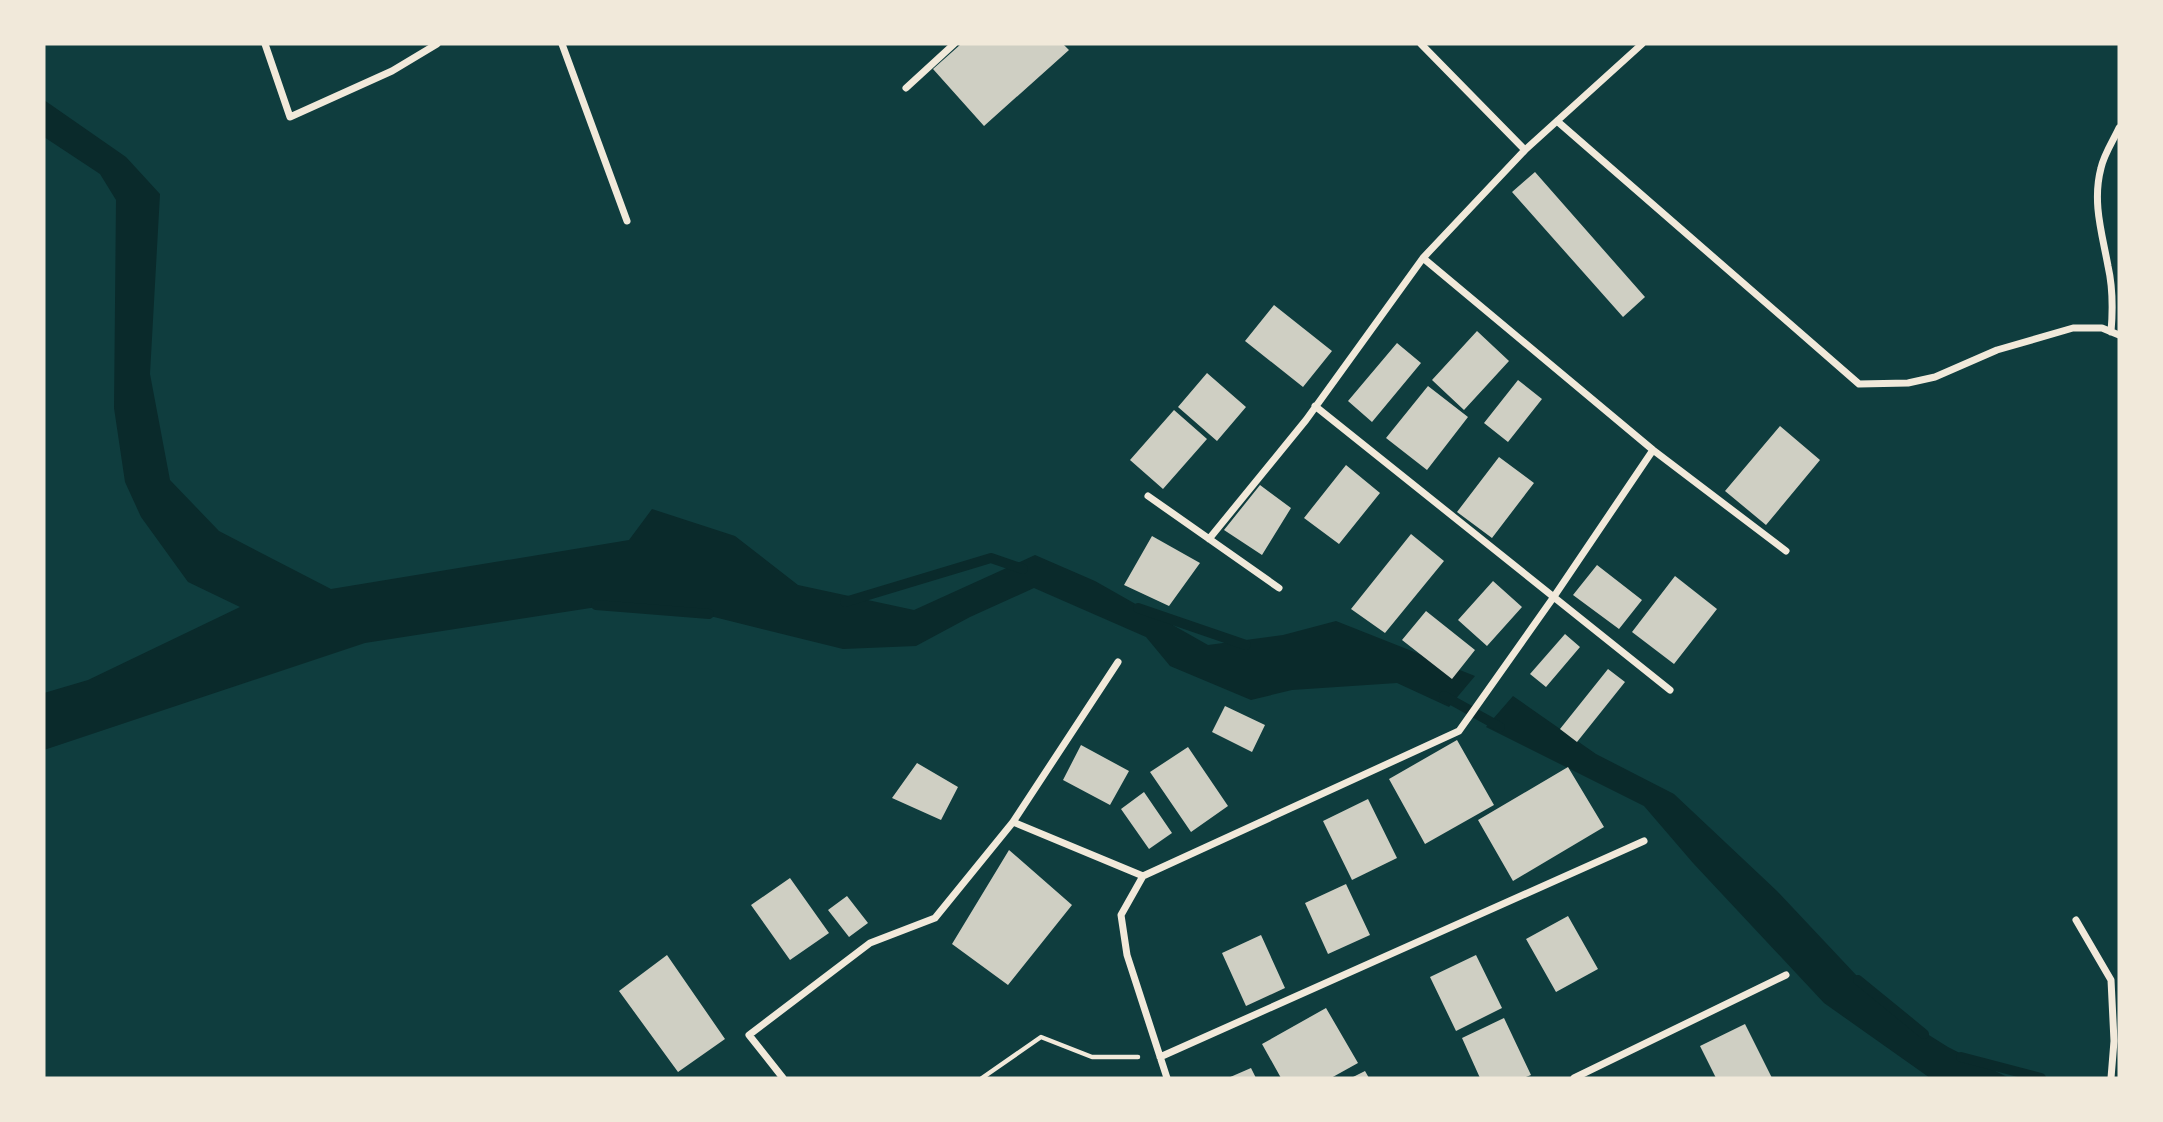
<svg xmlns="http://www.w3.org/2000/svg" width="2163" height="1122" viewBox="0 0 2163 1122" font-family="Manrope,sans-serif">
<style>
.water{fill:#0a2a2b}
.lines{fill:none;stroke-linecap:round;stroke-linejoin:round}
.stream{stroke:#0a2a2b;stroke-width:10}
.building{fill:#cfcfc3}
.path{stroke:#f1e9da;stroke-width:4.5}
.minor{stroke:#f1e9da;stroke-width:7}
</style>
<rect width="100%" height="100%" fill="#0f3d3e"/>
<path class="water" d="M 44,100 L 126,157 L 160,194 L 150,374 L 170,480 L 219,531 L 331,589 L 629,540 L 652,509 L 735,536 L 798,585 L 914,610 L 1035,555 L 1095,581 L 1208,645 L 1283,635 L 1336,621 L 1475,676 L 1449,707 L 1397,683 L 1292,690 L 1251,700 L 1170,666 L 1146,637 L 1034,588 L 970,617 L 916,646 L 843,649 L 698,613 L 610,605 L 365,643 L 44,750 L 44,693 L 88,680 L 240,607 L 188,582 L 141,517 L 125,482 L 114,408 L 116,200 L 100,174 L 44,137 Z
M 1513,696 L 1596,754 L 1674,794 L 1777,891 L 1889,1010 L 1948,1047 L 2009,1078 L 1930,1078 L 1824,1003 L 1693,863 L 1644,806 L 1486,727 Z"/>
<g class="lines">
<path class="stream" d="M 845,602 L 991,558 L 1023,569
M 596,605 L 709,614
M 1138,608 L 1246,645
M 1444,696 L 1500,727
M 1858,980 L 1924,1034
M 1961,1057 L 2041,1078"/>
</g>
<path class="building" d="M 961,44 L 1063,44 L 1069,50 L 984,126 L 933,69 Z
M 1535,172 L 1645,297 L 1623,317 L 1512,192 Z
M 1274,305 L 1332,351 L 1303,387 L 1245,341 Z
M 1477,331 L 1509,361 L 1464,410 L 1432,380 Z
M 1397,343 L 1421,363 L 1372,422 L 1348,401 Z
M 1207,373 L 1246,407 L 1217,441 L 1178,407 Z
M 1518,380 L 1542,399 L 1508,442 L 1484,423 Z
M 1428,386 L 1468,417 L 1427,470 L 1386,438 Z
M 1174,410 L 1207,439 L 1163,489 L 1130,460 Z
M 1780,426 L 1820,460 L 1766,525 L 1725,491 Z
M 1499,457 L 1534,483 L 1492,538 L 1457,512 Z
M 1346,465 L 1380,493 L 1339,544 L 1304,518 Z
M 1260,485 L 1291,508 L 1262,555 L 1224,530 Z
M 1411,534 L 1444,561 L 1385,633 L 1351,609 Z
M 1152,536 L 1200,563 L 1169,606 L 1124,585 Z
M 1597,565 L 1642,600 L 1619,629 L 1573,595 Z
M 1675,576 L 1717,609 L 1674,664 L 1632,632 Z
M 1493,581 L 1522,607 L 1487,646 L 1458,620 Z
M 1426,611 L 1475,650 L 1452,679 L 1402,640 Z
M 1565,634 L 1580,647 L 1546,687 L 1530,674 Z
M 1608,669 L 1625,682 L 1577,742 L 1560,729 Z
M 1225,706 L 1265,725 L 1252,752 L 1212,732 Z
M 1457,740 L 1494,805 L 1425,844 L 1389,779 Z
M 1081,745 L 1129,771 L 1110,805 L 1063,780 Z
M 1188,747 L 1228,806 L 1191,832 L 1150,772 Z
M 917,763 L 958,787 L 941,820 L 892,798 Z
M 1568,767 L 1604,827 L 1513,881 L 1478,820 Z
M 1144,792 L 1172,833 L 1149,849 L 1121,809 Z
M 1368,799 L 1397,858 L 1352,880 L 1323,821 Z
M 1009,850 L 1072,905 L 1008,985 L 952,944 Z
M 790,878 L 829,933 L 790,960 L 751,905 Z
M 1346,884 L 1370,935 L 1328,954 L 1305,903 Z
M 847,896 L 868,923 L 849,937 L 828,910 Z
M 1568,916 L 1598,969 L 1556,992 L 1526,939 Z
M 1261,935 L 1285,988 L 1246,1006 L 1222,953 Z
M 667,955 L 725,1039 L 678,1072 L 619,991 Z
M 1476,955 L 1502,1008 L 1456,1031 L 1430,977 Z
M 1326,1008 L 1358,1063 L 1331,1078 L 1281,1078 L 1262,1044 Z
M 1504,1018 L 1531,1075 L 1523,1078 L 1480,1078 L 1462,1038 Z
M 1745,1024 L 1772,1078 L 1716,1078 L 1700,1046 Z
M 1251,1068 L 1256,1078 L 1228,1078 Z
M 1365,1071 L 1369,1078 L 1351,1078 Z"/>
<g class="lines">
<path class="path" d="M 982,1078 L 1041,1037 L 1092,1057 L 1138,1057"/>
<path class="minor" d="M 265,44 L 290,117 L 392,71 L 437,44
M 562,44 L 627,221
M 1421,44 L 1525,150
M 906,88 L 954,44
M 1557,121 L 1859,384 L 1908,383 L 1935,377 L 1997,350 L 2073,328 L 2102,328 L 2119,335
M 1423,258 L 1653,450 L 1786,551
M 2111,332 C 2113,309 2113,288 2108,266 C 2102,233 2092,202 2101,168 C 2104,154 2113,141 2119,128
M 1315,406 L 1670,690
M 1148,496 L 1279,588
M 1209,539 L 1306,420 L 1423,258 L 1525,150 L 1642,44
M 1013,822 L 1118,662
M 1143,876 L 1459,731 L 1553,598 L 1653,450
M 1143,876 L 1121,915 L 1127,955 L 1167,1078
M 2076,920 L 2111,980 L 2114,1041 L 2111,1078
M 1160,1057 L 1644,841
M 783,1078 L 749,1035 L 870,943 L 935,918 L 1013,822 L 1143,876
M 1574,1078 L 1786,975"/>
</g>
<rect width="2163" height="1122" fill="none" stroke="#f1e9da" stroke-width="91"/>
</svg>
